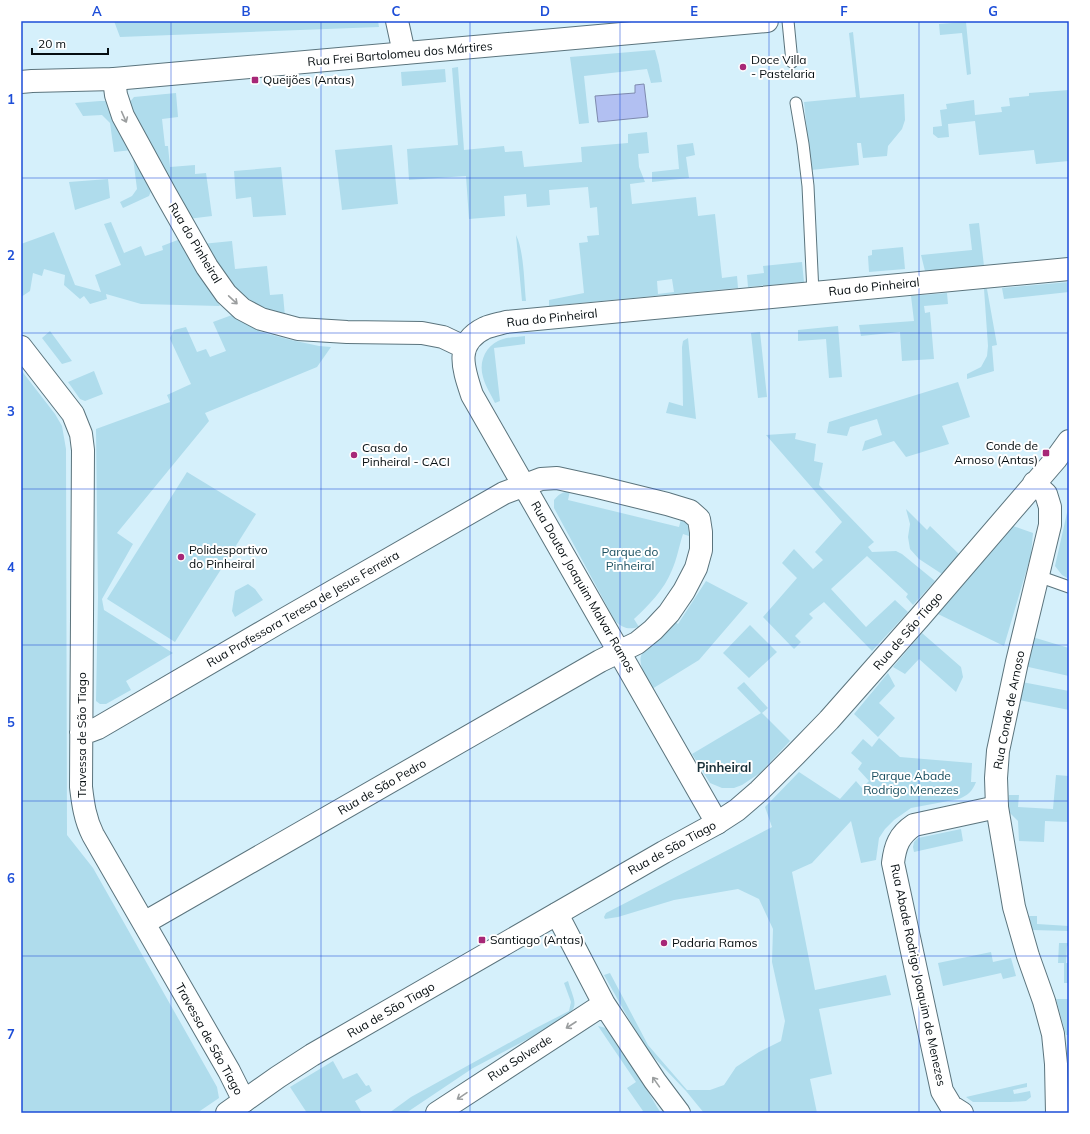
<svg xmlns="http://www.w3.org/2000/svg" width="1090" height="1134" viewBox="0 0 1090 1134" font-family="Mulish,sans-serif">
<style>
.green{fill:#afdcec;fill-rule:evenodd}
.water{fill:#b2c0f2;stroke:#7e8aae}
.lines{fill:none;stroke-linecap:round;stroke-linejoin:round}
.lane-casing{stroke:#5b747d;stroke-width:13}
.street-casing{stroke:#5b747d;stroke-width:24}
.secondary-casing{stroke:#5b747d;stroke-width:24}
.lane{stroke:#fff;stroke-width:11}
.street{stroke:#fff;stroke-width:22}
.secondary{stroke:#fff;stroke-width:22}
.oneway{stroke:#9b9e9f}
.grid{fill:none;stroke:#1d4ed8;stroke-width:1;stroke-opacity:0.55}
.poi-dot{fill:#a72777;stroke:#fff;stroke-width:1.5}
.labels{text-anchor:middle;stroke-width:4;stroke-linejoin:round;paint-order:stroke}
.street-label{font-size:12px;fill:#050d10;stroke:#fff}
.poi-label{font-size:12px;fill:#050d10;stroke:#fff;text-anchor:start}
.park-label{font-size:12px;fill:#1a4f60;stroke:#fff}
.neighbourhood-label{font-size:13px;font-weight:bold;fill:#1a3139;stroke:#fff}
.neatline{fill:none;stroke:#1d4ed8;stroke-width:1.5}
.grid-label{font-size:13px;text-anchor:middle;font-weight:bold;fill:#1d4ed8}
</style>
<rect width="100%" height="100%" fill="#d5f0fb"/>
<path class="green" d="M 114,21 L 378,21 L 379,27 L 120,37 Z
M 966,22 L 971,74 L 967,75 L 962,33 L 940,35 L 939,24 Z
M 853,32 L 860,98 L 904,94 L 905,120 L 902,129 L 888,146 L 887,156 L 863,158 L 861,143 L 857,143 L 859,165 L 811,170 L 804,102 L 856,97 L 849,33 Z
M 655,50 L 659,65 L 662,82 L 651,83 L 647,69 L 584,76 L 589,123 L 579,124 L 570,57 Z
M 458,67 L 464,150 L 504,146 L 505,152 L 522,151 L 524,167 L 582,162 L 581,147 L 628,143 L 628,134 L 647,132 L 649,153 L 638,154 L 639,167 L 645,182 L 630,184 L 632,204 L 696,197 L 698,216 L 715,214 L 722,278 L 737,276 L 738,288 L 549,306 L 549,300 L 584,293 L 579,243 L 588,242 L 587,236 L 599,235 L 597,207 L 590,208 L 588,187 L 549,190 L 550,205 L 527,207 L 526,194 L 504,196 L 505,216 L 469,219 L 466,176 L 409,180 L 407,149 L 458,145 L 452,68 ZM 672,279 L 674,292 L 658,294 L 657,281 Z
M 445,69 L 446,82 L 402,86 L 401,72 Z
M 1069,90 L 1069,161 L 1036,164 L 1034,150 L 979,155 L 975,121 L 948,124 L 949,137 L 938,138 L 933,134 L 933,127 L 942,126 L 940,110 L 947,109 L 946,104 L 974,100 L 975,115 L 1002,112 L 1001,107 L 1010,106 L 1009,98 L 1029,96 L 1029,93 Z
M 176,93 L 178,117 L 162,119 L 165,146 L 168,146 L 170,167 L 195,165 L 195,174 L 206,173 L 212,216 L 188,219 L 128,104 L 134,97 Z
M 100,101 L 106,101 L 111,105 L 154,184 L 149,196 L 123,208 L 120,202 L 132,196 L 137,189 L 132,150 L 114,152 L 110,123 L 102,115 L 83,116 L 75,103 Z
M 693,143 L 695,155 L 686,157 L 689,178 L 652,182 L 652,172 L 679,169 L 677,145 Z
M 392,145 L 398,204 L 342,210 L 335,150 Z
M 281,167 L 286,215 L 253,217 L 251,197 L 236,199 L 234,171 Z
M 108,179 L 110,198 L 75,210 L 69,182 Z
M 111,222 L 124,253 L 141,246 L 145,256 L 163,250 L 162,246 L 183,238 L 220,306 L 141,304 L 106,294 L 107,299 L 90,304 L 84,296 L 80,299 L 64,285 L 65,275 L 44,269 L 42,276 L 33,273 L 30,291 L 21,297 L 21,244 L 54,232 L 75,285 L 101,292 L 95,275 L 121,265 L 104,224 Z
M 979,223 L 984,266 L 925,271 L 921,255 L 972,250 L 969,224 Z
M 516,235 C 524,251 524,282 526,301 L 522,301 Z
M 232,241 L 235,269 L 267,266 L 270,295 L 283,294 L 285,317 L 256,304 L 236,290 L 202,244 Z
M 903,247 L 905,269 L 869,272 L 868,256 L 872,255 L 872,250 Z
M 802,262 L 804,282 L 748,287 L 747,275 L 764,273 L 763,266 Z
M 1069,282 L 1069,292 L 1004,299 L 1002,288 Z
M 984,289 L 987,289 L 997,345 L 992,346 L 994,371 L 967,379 L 967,374 L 981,367 L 987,356 L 988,346 Z
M 947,293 L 948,304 L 924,306 L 925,313 L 930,312 L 934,359 L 902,361 L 900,332 L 861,336 L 859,325 L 914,321 L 911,296 Z
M 232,315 L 261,332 L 291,340 L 319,346 L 331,347 L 317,367 L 205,413 L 209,421 L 117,533 L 133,544 L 102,599 L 104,610 L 173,653 L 126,681 L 131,690 L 106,704 L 100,704 L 96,701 L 98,597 L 96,429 L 170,402 L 167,395 L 191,384 L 171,341 L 170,338 L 174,330 L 186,327 L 197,352 L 206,349 L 210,357 L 226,351 L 213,322 Z
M 838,326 L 842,377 L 829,378 L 826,339 L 798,341 L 798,330 Z
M 50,331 L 72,361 L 62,364 L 42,338 Z
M 760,332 L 767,397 L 758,398 L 751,333 Z
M 525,336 L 525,344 L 494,348 L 500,401 L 495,403 C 491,394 485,386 483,377 C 478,360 487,344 503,339 C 510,337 518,337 525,336 Z
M 688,338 L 696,419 L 666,413 L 669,402 L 683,406 L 682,347 L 683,341 Z
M 21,370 L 55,414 L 62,426 L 66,449 L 67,835 L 93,868 L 217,1087 L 219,1098 L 197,1113 L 21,1113 Z
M 94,371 L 103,394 L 85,401 L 80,399 L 68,382 Z
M 958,382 L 970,417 L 942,426 L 949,444 L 906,457 L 894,441 L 862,451 L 865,441 L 882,435 L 877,419 L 850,427 L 847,436 L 827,433 L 829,422 Z
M 796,433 L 795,439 L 816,444 L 814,461 L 823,463 L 819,485 L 874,542 L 868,547 L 872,552 L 896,551 L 902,554 L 935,581 L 913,605 L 906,597 L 908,594 L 867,556 L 831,589 L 866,627 L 895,600 L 908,612 L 872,651 L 824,602 L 809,614 L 813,618 L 795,636 L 801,642 L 794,649 L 763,617 L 797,578 L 782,563 L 794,549 L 813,569 L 823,560 L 815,552 L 842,522 L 766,435 Z
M 187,472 L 256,514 L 175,642 L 107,599 Z
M 570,491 L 568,500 L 679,527 L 681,519 C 691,524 691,526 692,537 L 683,534 C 679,546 677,559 672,570 C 664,590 649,605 634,619 L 639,627 C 628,630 623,628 615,621 L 554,508 L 554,500 C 559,494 562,492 570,491 Z
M 1069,504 L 1069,579 L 1062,575 L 1055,566 Z
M 906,509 L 927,530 L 930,526 L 959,554 L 942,574 L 919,559 L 910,549 L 908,537 L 910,524 Z
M 1013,526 L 1033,533 L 1031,555 L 1004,646 L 938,614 Z
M 706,581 L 748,603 L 699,660 L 652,689 C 648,681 638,665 641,656 C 644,647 665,628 673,620 L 678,624 Z
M 248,584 L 255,589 L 263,600 L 235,617 L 232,611 L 235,591 Z
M 750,625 L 777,652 L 749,678 L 723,653 Z
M 922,633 L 961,667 L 963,677 L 956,692 L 919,659 L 905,674 L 893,667 Z
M 1029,636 L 1069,648 L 1069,676 L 1024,666 Z
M 888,673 L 895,686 L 879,703 L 895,718 L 878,737 L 854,714 Z
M 744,682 L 768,708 L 762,713 L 790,741 L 760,773 L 742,785 L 734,788 L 722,788 L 710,783 L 692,754 L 761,713 L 737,688 Z
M 1022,682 L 1069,691 L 1069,710 L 1019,700 Z
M 879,738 L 900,757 L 972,763 L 971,782 L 976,782 C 972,792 968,795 959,799 L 911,808 L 894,820 L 885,829 L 879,838 L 876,860 L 861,863 L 851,821 L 812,863 L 792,872 L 815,990 L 886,975 L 891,995 L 819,1009 L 832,1074 L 810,1079 L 817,1113 L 704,1113 L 686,1091 L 645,1048 L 604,975 L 610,973 L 648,1045 L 687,1090 L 710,1090 L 724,1085 L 736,1067 L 759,1052 L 781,1041 L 785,1021 L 772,962 L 773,929 L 759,899 L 738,889 L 674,900 L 618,917 L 605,919 L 604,917 L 606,913 L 772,827 L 765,807 L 799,772 L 840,799 L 856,781 L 862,788 L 869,781 L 858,769 L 862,763 L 851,753 L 863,739 L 872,747 Z
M 1056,775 L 1069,776 L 1069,822 L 1045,821 L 1044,842 L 1019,841 L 1018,821 L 1009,812 L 1009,795 L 1019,795 L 1018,807 L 1053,809 Z
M 961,829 L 963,841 L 914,852 L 913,847 L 914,842 L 918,838 Z
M 1029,916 L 1037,916 L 1037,924 L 1069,926 L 1069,931 L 1032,930 Z
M 1059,943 L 1069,943 L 1069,945 L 1067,946 L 1066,963 L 1069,963 L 1069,983 L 1064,983 L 1064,963 L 1058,963 Z
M 991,952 L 993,962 L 1011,958 L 1016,976 L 1003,979 L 1001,973 L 943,986 L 938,963 Z
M 568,981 C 575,1004 581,1006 560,1022 L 473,1068 L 406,1113 L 389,1113 L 411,1097 L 536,1028 L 569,1011 L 571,1002 L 564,983 Z
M 1056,999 L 1069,999 L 1069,1035 L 1066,1035 Z
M 598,1026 L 606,1028 L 615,1034 L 657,1107 L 661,1113 L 640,1113 L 643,1111 L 627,1088 L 636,1082 Z
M 333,1061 L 343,1079 L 357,1073 L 366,1086 L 369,1085 L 372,1091 L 355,1101 L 362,1113 L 307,1113 L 290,1087 Z
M 1027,1083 L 1027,1087 L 1013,1090 L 1014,1094 L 1030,1091 L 1031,1097 L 1026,1101 L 1010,1102 L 973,1102 L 966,1097 Z"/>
<path class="water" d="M 644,84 L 648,117 L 598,122 L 595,96 L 635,93 L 635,85 Z"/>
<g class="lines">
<defs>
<path id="lane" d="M 788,21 L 792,62
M 796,103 L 803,144 L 808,186 L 813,293
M 1038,576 L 1069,587"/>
<path id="street" d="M 397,21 L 404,53
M 114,79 L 116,95 L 123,116 L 165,193 L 207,267 L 226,294 L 242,309 L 261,319 L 298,329 L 347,332 L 422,333 L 443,337 L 464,347
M 21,347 L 73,414 L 81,434 L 83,450 L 81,787 C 83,804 85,819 93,835 L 229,1071 L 244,1101
M 81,732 L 90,731 L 98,728 L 283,620 L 504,493 L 541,479 L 557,478 L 598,487 L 667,504 L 690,511 L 699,519 L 701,532 L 701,550 L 696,568 L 684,591 L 669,613 L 653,630 L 637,643 L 600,661 L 144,923
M 717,823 L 472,395 C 463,368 454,343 485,328 C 492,325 499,324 506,322 L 1069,269
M 557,914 L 604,1004 L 655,1081 L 679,1113
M 437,1113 L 604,1004
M 962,1113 L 951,1106 L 942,1091 L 893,863 C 895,846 899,835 914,825 L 997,807"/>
<path id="secondary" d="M 21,82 L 32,81 L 114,79 L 767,21
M 1034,483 L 1046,494 L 1050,507 L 1050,525 L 1017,662 L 998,751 L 996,778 L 997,807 L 1014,907 L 1028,956 L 1044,1001 L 1053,1034 L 1056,1064 L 1057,1113
M 227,1113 L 278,1077 L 312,1055 L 664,852 L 717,823 L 737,810 L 759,791 L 796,754 L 829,720 L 920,617 L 1056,459 L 1069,441"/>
</defs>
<use href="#lane" class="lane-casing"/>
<use href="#street" class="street-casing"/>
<use href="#secondary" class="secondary-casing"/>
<use href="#lane" class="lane"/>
<use href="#street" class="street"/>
<use href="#secondary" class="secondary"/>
</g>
<defs><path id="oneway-shaft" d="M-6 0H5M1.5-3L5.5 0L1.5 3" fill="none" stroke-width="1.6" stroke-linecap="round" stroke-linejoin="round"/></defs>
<g class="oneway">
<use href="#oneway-shaft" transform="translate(124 117) rotate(66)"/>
<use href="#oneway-shaft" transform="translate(233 300) rotate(43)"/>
<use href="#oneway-shaft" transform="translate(571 1025) rotate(147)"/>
<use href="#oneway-shaft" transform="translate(656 1082) rotate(-125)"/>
<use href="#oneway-shaft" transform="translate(462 1096) rotate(146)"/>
</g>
<path class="grid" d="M 171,21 L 171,1113M 321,21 L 321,1113M 470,21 L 470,1113M 620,21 L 620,1113M 769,21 L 769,1113M 919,21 L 919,1113M 21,178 L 1069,178M 21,333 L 1069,333M 21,489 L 1069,489M 21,645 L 1069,645M 21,801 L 1069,801M 21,956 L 1069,956"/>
<g class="poi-dot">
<circle cx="743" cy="67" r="4"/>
<rect x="251" y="76" width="8" height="8" rx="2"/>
<rect x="1042" y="449" width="8" height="8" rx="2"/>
<circle cx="354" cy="455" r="4"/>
<circle cx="181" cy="557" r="4"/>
<rect x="478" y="936" width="8" height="8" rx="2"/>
<circle cx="664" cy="943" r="4"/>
</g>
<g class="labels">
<g class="street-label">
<text transform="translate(400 54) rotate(-5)" y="4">Rua Frei Bartolomeu dos Mártires</text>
<text transform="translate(195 243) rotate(59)" y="4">Rua do Pinheiral</text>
<text transform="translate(874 287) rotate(-6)" y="4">Rua do Pinheiral</text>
<text transform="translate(552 318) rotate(-6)" y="4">Rua do Pinheiral</text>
<text transform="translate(583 587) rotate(60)" y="4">Rua Doutor Joaquim Malvar Ramos</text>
<text transform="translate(303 609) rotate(-30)" y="4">Rua Professora Teresa de Jesus Ferreira</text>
<text transform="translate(908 631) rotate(-49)" y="4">Rua de São Tiago</text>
<text transform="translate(1009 710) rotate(-79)" y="4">Rua Conde de Arnoso</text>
<text transform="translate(82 735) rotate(-90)" y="4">Travessa de São Tiago</text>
<text transform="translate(382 787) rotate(-30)" y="4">Rua de São Pedro</text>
<text transform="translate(672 848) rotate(-29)" y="4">Rua de São Tiago</text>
<text transform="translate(918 975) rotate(78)" y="4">Rua Abade Rodrigo Joaquim de Menezes</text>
<text transform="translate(391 1010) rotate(-30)" y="4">Rua de São Tiago</text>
<text transform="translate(209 1039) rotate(61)" y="4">Travessa de São Tiago</text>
<text transform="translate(520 1058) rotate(-33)" y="4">Rua Solverde</text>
</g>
<g class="poi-label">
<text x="751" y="64">Doce Villa<tspan x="751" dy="14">- Pastelaria</tspan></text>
<text x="263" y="84">Queijões (Antas)</text>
<text x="1038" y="450" text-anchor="end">Conde de<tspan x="1038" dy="14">Arnoso (Antas)</tspan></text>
<text x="362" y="452">Casa do<tspan x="362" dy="14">Pinheiral - CACI</tspan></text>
<text x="189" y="554">Polidesportivo<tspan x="189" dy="14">do Pinheiral</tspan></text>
<text x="490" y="944">Santiago (Antas)</text>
<text x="672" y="947">Padaria Ramos</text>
</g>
<g class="park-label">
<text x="630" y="556">Parque do<tspan x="630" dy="14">Pinheiral</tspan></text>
<text x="911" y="780">Parque Abade<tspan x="911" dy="14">Rodrigo Menezes</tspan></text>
</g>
<g class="neighbourhood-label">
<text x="724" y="772">Pinheiral</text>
</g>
</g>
<rect width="1090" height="1134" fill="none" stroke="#ffffff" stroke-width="44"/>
<path d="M32 48v6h76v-6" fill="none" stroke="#050d10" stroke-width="2"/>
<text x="38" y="48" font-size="12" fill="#050d10" stroke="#ffffff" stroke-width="3" paint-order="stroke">20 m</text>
<rect x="22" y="22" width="1046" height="1090" class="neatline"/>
<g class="grid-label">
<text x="97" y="16">A</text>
<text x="246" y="16">B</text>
<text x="396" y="16">C</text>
<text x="545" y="16">D</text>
<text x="694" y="16">E</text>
<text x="844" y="16">F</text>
<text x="993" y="16">G</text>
<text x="11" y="104">1</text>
<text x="11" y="260">2</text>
<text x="11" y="416">3</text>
<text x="11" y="572">4</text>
<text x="11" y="727">5</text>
<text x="11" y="883">6</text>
<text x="11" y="1039">7</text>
</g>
</svg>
